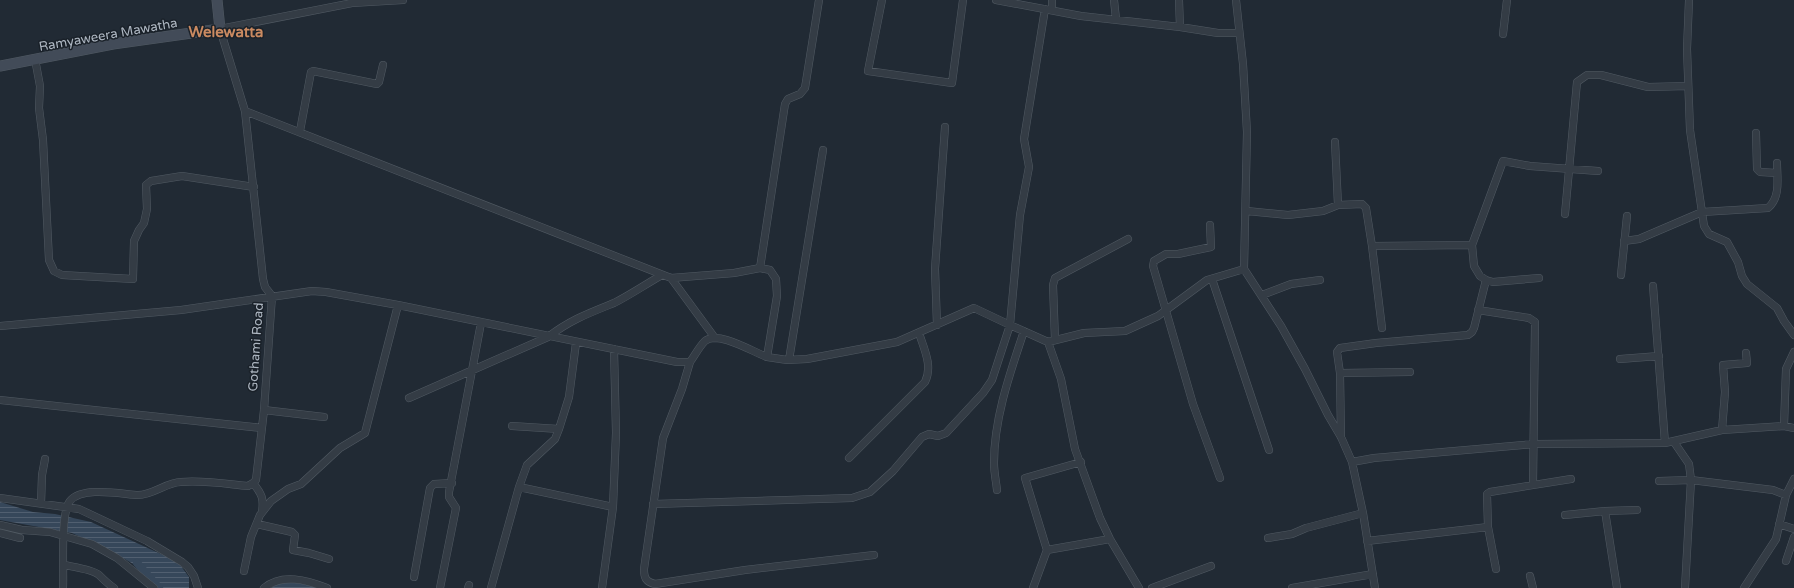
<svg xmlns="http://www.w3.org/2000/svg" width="1794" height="588" viewBox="0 0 1794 588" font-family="'Varela Round',sans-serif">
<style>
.water{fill:url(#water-rules)}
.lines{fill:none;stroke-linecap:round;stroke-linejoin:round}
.canal{stroke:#36475a;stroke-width:8}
.street-casing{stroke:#515a63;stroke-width:8}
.secondary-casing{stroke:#515a63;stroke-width:11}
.street{stroke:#343c45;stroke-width:7}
.secondary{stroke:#424b58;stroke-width:10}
.labels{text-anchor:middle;stroke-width:3;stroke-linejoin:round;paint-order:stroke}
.street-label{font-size:13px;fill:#aeb7c2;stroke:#1a2129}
.quarter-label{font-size:15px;font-weight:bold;fill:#ca8a61;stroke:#1a2129}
</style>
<defs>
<pattern id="water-rules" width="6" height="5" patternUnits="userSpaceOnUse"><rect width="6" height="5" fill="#36475a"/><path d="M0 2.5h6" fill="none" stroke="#515f70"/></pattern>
</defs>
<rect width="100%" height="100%" fill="#212a34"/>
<path class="water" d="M 0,502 L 33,512 L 55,514 L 91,522 L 163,555 L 178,562 L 189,577 L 189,588 L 162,588 L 150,574 L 118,555 L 72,533 L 0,520 Z
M 281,582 L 311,584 L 320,588 L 271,588 Z"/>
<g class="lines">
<path class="canal" d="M 137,563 L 159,588"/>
<defs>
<path id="street" d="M 882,0 L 868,71 L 952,83 L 963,0
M 996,0 L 1081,16 L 1180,27 L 1218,33 L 1239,33
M 1052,0 L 1052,10
M 1114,0 L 1116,19
M 1179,0 L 1180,27
M 1236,0 L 1243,64 L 1247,132 L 1244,269 L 1281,326 L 1305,369 L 1328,415 L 1341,437 L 1352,462 L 1363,513 L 1375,588
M 1689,0 L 1687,49 L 1690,130 L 1704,226 L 1709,234 L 1727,242 L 1738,262 L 1742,276 L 1747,284 L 1777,308 L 1784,321 L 1794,335
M 1045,9 L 1024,139 L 1029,167 L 1020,215 L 1010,325 L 1048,342 L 1061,379 L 1075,449 L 1100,518 L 1110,539 L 1139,588
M 1503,34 L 1507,0
M 35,59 L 40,86 L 39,108 L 43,140 L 49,260 L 54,271 L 62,275 L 133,279 L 134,241 L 139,230 L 144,223 L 147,209 L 146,185 L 151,181 L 182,176 L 254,187
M 245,111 L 671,278 L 734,273 L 760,268
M 300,131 L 311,72 L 313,71 L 377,84 L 379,82 L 383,65
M 1756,133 L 1757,169 L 1760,172 L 1777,173
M 1335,142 L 1338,205
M 1247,211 L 1288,215 L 1323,211 L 1338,205 L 1362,204 L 1366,208 L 1372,246 L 1472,245
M 1565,214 L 1577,82 L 1587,75 L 1601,75 L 1648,87 L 1688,86
M 1210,225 L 1211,247 L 1178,254 L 1166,254 L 1154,261 L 1153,266 L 1193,404 L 1220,478
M 1624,241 L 1639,239 L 1702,212 L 1768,208 C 1781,197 1777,178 1777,163
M 1372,246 L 1382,328
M 1621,275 L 1627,216
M 671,278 L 715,338
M 1539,278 L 1493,282 L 1486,280 L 1480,276 L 1474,266 L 1472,245 L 1503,161 L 1530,166 L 1598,171
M 1212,279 L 1269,450
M 1653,286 L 1665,443
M 1262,295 L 1291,284 L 1320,280
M 1478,310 L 1529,318 L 1535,322 L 1533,485
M 937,325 L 935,269 L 945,127
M 0,326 L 181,310 L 312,291 L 326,292 L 398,305 L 677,362 L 690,362 C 695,355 699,347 705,341 C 718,330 753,352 767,357 L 777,296 L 776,279 L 770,270 L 760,268 L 785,104 L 788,99 L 800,94 L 805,88 L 819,0
M 1055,340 L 1053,285 L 1055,278 L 1128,239
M 1048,342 L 1084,333 L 1125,331 L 1158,316 L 1207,280 L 1244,269
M 1620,359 L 1659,356
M 789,360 L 823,150
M 690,362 L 682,389 L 663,438 L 644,569 C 644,578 646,582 655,584 L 745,570 L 874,555
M 1340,373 L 1337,352 L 1340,348 L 1376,343 L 1468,335 L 1472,332 L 1474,328 L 1486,280
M 409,398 L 548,337 C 570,320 589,313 614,303 C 630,295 646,284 662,275
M 0,400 L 262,428
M 264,410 L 324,417
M 512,426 L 559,429
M 1784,426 L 1786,369 L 1794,352
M 1722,430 L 1784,426 L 1794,428
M 1341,437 L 1340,373 L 1410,372
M 1674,442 L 1689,464 L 1691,480 L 1685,588
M 849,458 L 925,382 C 933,366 924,349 919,333
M 1352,462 L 1374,458 L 1534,444 L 1665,443 L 1722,430 L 1725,392 L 1723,365 L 1747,363 L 1746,353
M 1659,481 L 1691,480 L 1773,490 L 1786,495
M 253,483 C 262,494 264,499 262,512
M 519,487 L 613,507
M 997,490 C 996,481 994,472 994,463 C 994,418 1010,373 1024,331
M 0,498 L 79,509 L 147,541 L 182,562 L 188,567 L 194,576 L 198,588
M 41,504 L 42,475 L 45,459
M 653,504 L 852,498 L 870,492 L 893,471 L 922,437 L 929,434 L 938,436 L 946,433 L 983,393 L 992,380 L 1010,325 L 974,308 L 897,342 L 807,359 L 787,360 L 767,357
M 1565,515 L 1605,511
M 257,524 L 292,532 L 295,535 L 293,550 L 309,553 L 329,559
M 1779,524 L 1794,529
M 0,525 L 22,530 L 50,532 L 92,544 L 117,558 L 154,588
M 0,533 L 20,538
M 1268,538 L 1292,534 L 1306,528 L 1363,513
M 1367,541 L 1488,527
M 1047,550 L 1110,539
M 1786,561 L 1794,537
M 64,565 C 73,567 92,569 99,575 C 104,580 108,584 114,588
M 1496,569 L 1488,527 L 1487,494 L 1490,492 L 1571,479
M 244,571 L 251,537 L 260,515 L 271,501 L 288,489 L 301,484 L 340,448 L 365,433 L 398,305
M 1530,576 L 1533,588
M 414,577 L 430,488 L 434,484 L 452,483
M 63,588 C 64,570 60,513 70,501 C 82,486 121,494 138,495 C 153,495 167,482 181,482 C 203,480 227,484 248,486 L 253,483 L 256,480 L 264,410 L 272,296 L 265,287 L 263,279 L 245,111 L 220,29 L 352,3 L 403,0
M 264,588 C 282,573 307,580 327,588
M 440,588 L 456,508 L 449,497 L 449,492 L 481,323
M 468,588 L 469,585
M 491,588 L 519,487 L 527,465 L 555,439 L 559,429 L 569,397 L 576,343
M 602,588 L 613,507 L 616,433 L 614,349
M 1033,588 L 1047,550 L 1025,478 L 1081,462
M 1152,588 L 1211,566
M 1292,588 L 1373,574
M 1617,588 L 1605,511 L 1637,510
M 1744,588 L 1776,539 L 1786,495 L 1794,479"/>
<path id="secondary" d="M 0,66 L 113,44 L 220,29 L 217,0"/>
</defs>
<use href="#street" class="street-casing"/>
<use href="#secondary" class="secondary-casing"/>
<use href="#street" class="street"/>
<use href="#secondary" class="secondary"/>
</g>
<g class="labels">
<g class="street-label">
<text transform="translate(108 34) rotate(-10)" y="5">Ramyaweera Mawatha</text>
<text transform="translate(255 347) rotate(-86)" y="5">Gothami Road</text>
</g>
<g class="quarter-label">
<text x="226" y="37">Welewatta</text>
</g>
</g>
</svg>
